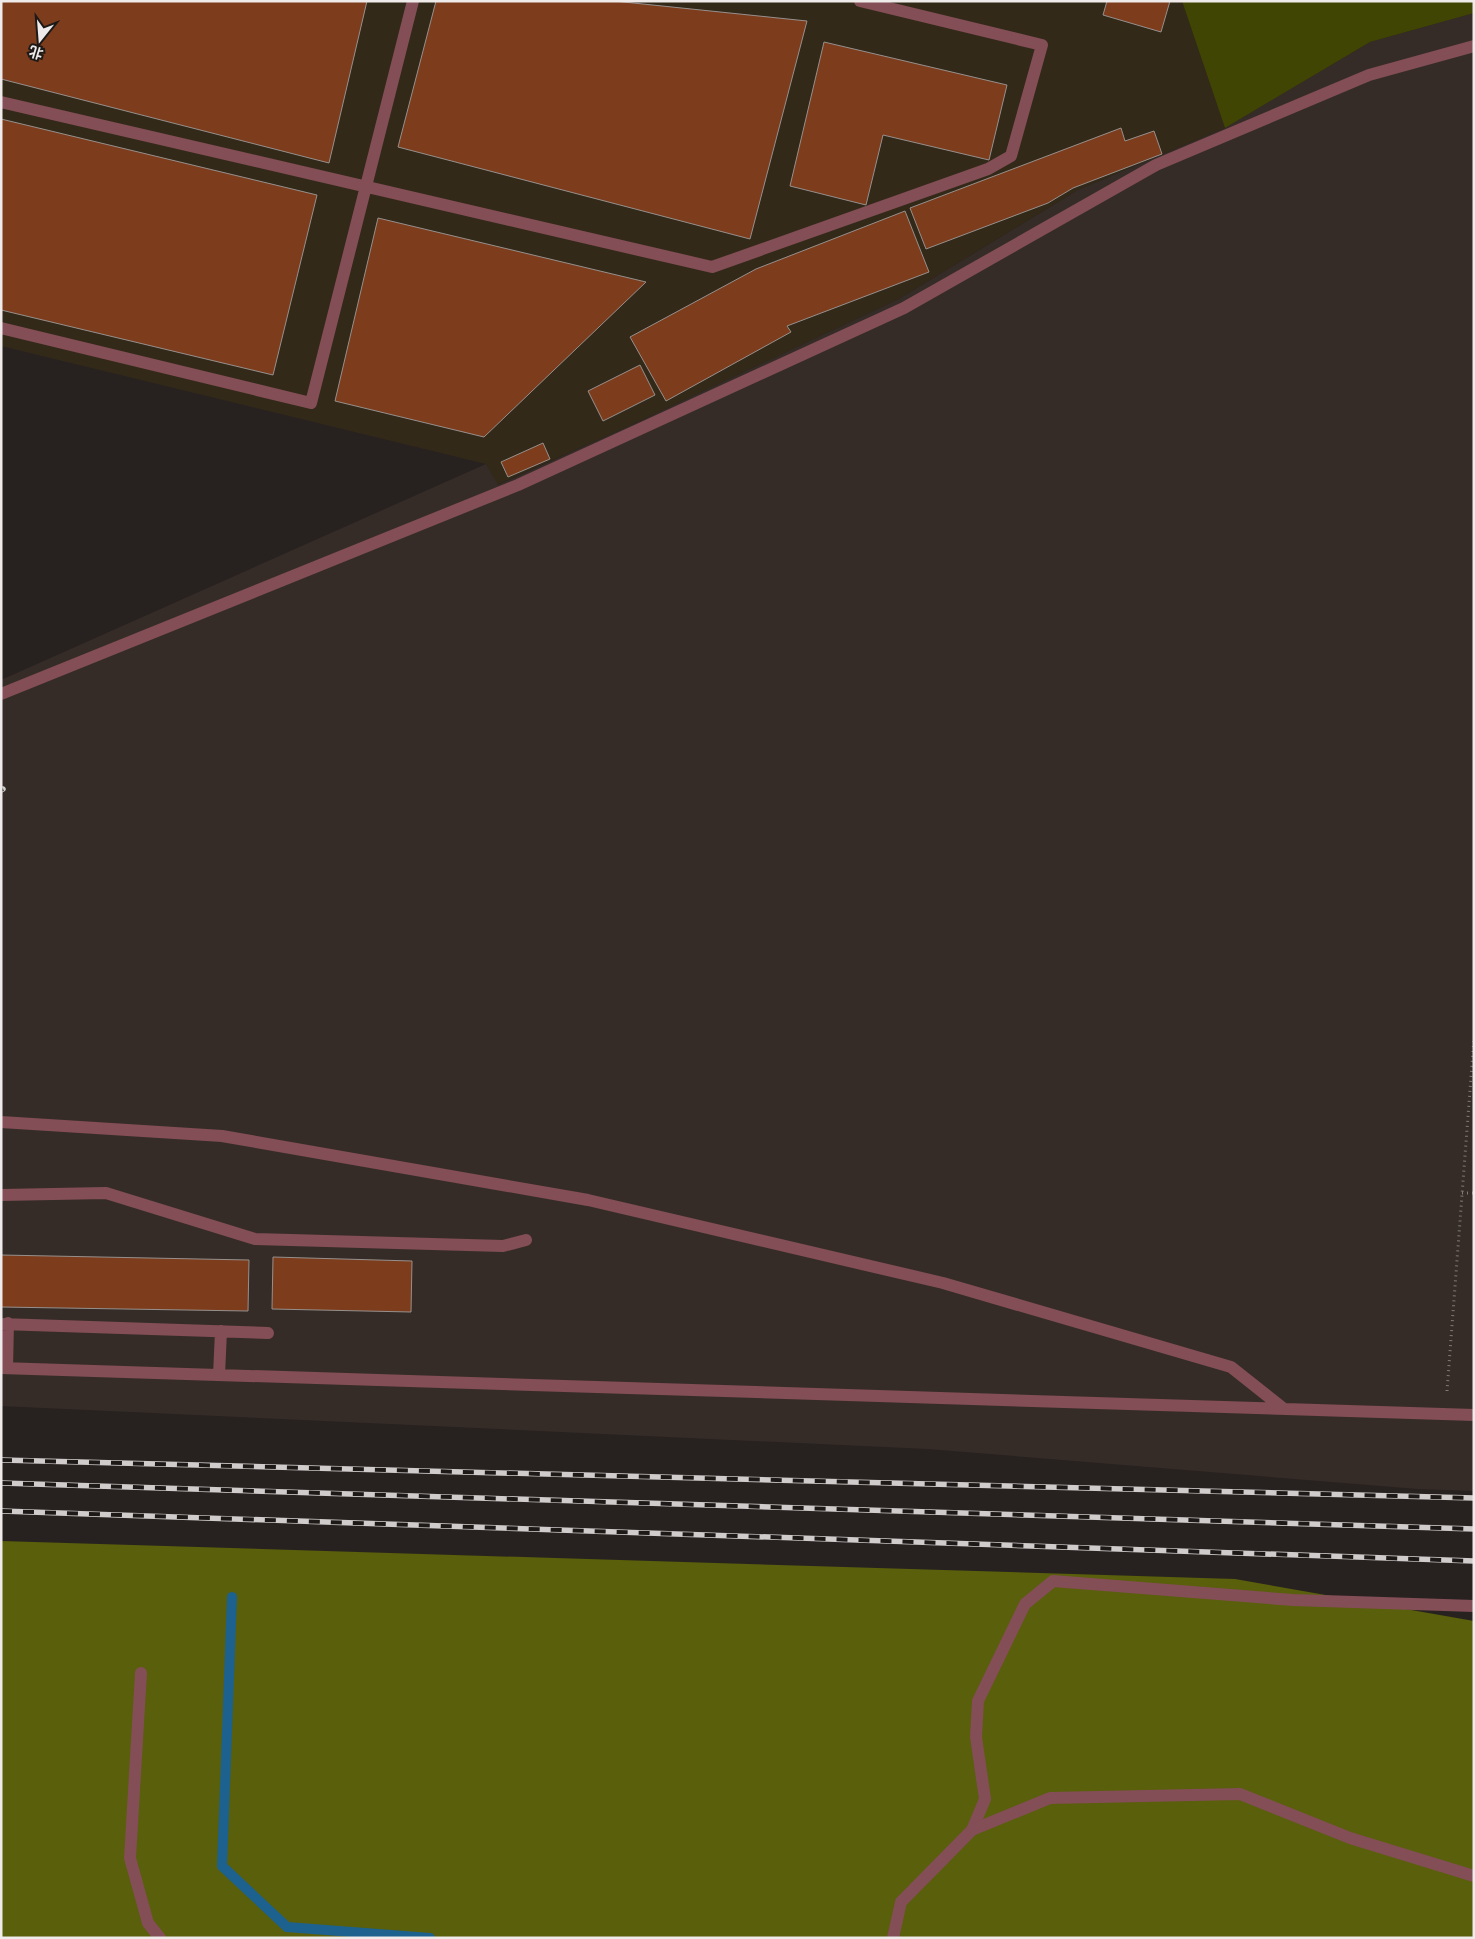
<svg xmlns="http://www.w3.org/2000/svg" width="1475" height="1939" viewBox="0 0 1475 1939" font-family="Signika,'Noto Sans SC',sans-serif">
<style>
.industrial{fill:#332919}
.built{fill:#362c27}
.green{fill:#414504}
.forest{fill:#595f0b}
.lines{fill:none;stroke-linecap:round;stroke-linejoin:round}
.stream{stroke:#1d618f;stroke-width:10}
.building{fill:#7d3d1d;stroke:#96908d}
.path{stroke:#7f7b79;stroke-width:3;stroke-dasharray:1 4;stroke-linecap:butt}
.service{stroke:#834e56;stroke-width:12}
.minor{stroke:#834e56;stroke-width:12}
.rail-casing{stroke:#d0cccb;stroke-width:5.5}
.rail{stroke:#1d1917;stroke-width:4;stroke-dasharray:11;stroke-linecap:butt}
</style>
<rect width="100%" height="100%" fill="#272220"/>
<path class="industrial" d="M 1,1 L 1182,1 L 1225,128 L 1078,190 L 899,299 L 638,422 L 497,485 L 486,464 L 1,346 Z"/>
<path class="built" d="M 1474,13 L 1474,1491 L 1418,1489 L 928,1449 L 1,1406 L 1,680 L 486,464 L 498,485 L 638,422 L 899,299 L 1078,190 L 1225,128 L 1370,42 Z"/>
<path class="green" d="M 1182,1 L 1474,1 L 1474,13 L 1370,42 L 1225,128 Z"/>
<path class="forest" d="M 1,1541 L 1235,1579 L 1474,1621 L 1474,1938 L 1,1938 Z"/>
<g class="lines">
<path class="stream" d="M 232,1597 L 222,1866 L 287,1927 L 430,1938"/>
</g>
<path class="building" d="M 1,1 L 367,1 L 329,163 L 1,79 Z
M 436,1 L 614,1 L 807,21 L 750,239 L 398,147 Z
M 1107,1 L 1170,1 L 1161,32 L 1103,15 Z
M 824,42 L 1007,85 L 989,160 L 883,135 L 866,205 L 790,186 Z
M 1,119 L 317,195 L 273,375 L 1,310 Z
M 1121,128 L 1125,141 L 1154,131 L 1162,154 L 1073,188 L 1048,203 L 926,249 L 910,208 Z
M 905,211 L 929,272 L 787,326 L 791,332 L 666,401 L 630,337 L 756,269 Z
M 378,218 L 646,282 L 484,437 L 335,401 Z
M 640,365 L 655,395 L 603,421 L 588,391 Z
M 543,443 L 550,459 L 508,477 L 501,462 Z
M 1,1255 L 249,1260 L 248,1311 L 1,1307 Z
M 273,1257 L 412,1261 L 411,1312 L 272,1309 Z"/>
<g class="lines">
<path class="path" d="M 1462,1193 L 1474,1193
M 1447,1391 L 1474,1038"/>
<path class="service" d="M 1,102 L 712,267 L 988,169 L 1011,156 L 1042,45 L 860,1
M 1,328 L 311,403 L 413,1
M 1,694 L 518,485 L 904,308 L 1156,165 L 1369,75 L 1474,46
M 1,1122 L 222,1136 L 588,1200 L 943,1283 L 1231,1367 L 1284,1409
M 1,1195 L 106,1193 L 255,1239 L 503,1246 L 526,1240
M 1,1324 L 268,1333
M 1,1368 L 1474,1415
M 7,1368 L 8,1323
M 219,1375 L 221,1331
M 141,1673 L 130,1858 L 148,1923 L 160,1938
M 893,1938 L 901,1902 L 972,1830 L 985,1799 L 976,1737 L 978,1701 L 1025,1604 L 1053,1581 L 1293,1600 L 1474,1606"/>
<path class="minor" d="M 972,1830 L 1050,1798 L 1240,1794 L 1350,1838 L 1474,1876"/>
<defs>
<path id="rail" d="M 1,790 L 3,789
M 1,1460 L 1474,1498
M 1,1483 L 1474,1529
M 1,1511 L 1474,1561"/>
</defs>
<use href="#rail" class="rail-casing"/>
<use href="#rail" class="rail"/>
</g>
<rect width="1475" height="1939" fill="none" stroke="#efebea" stroke-width="5"/>
<g transform="translate(40 40) rotate(197)" stroke="#1d1917" stroke-width="4" paint-order="stroke">
<path d="M0-4L9 19L0 12L-9 19Z" fill="#efebea"/>
<text y="-8" font-size="14" font-weight="bold" text-anchor="middle" fill="#efebea">北</text>
</g>
</svg>
